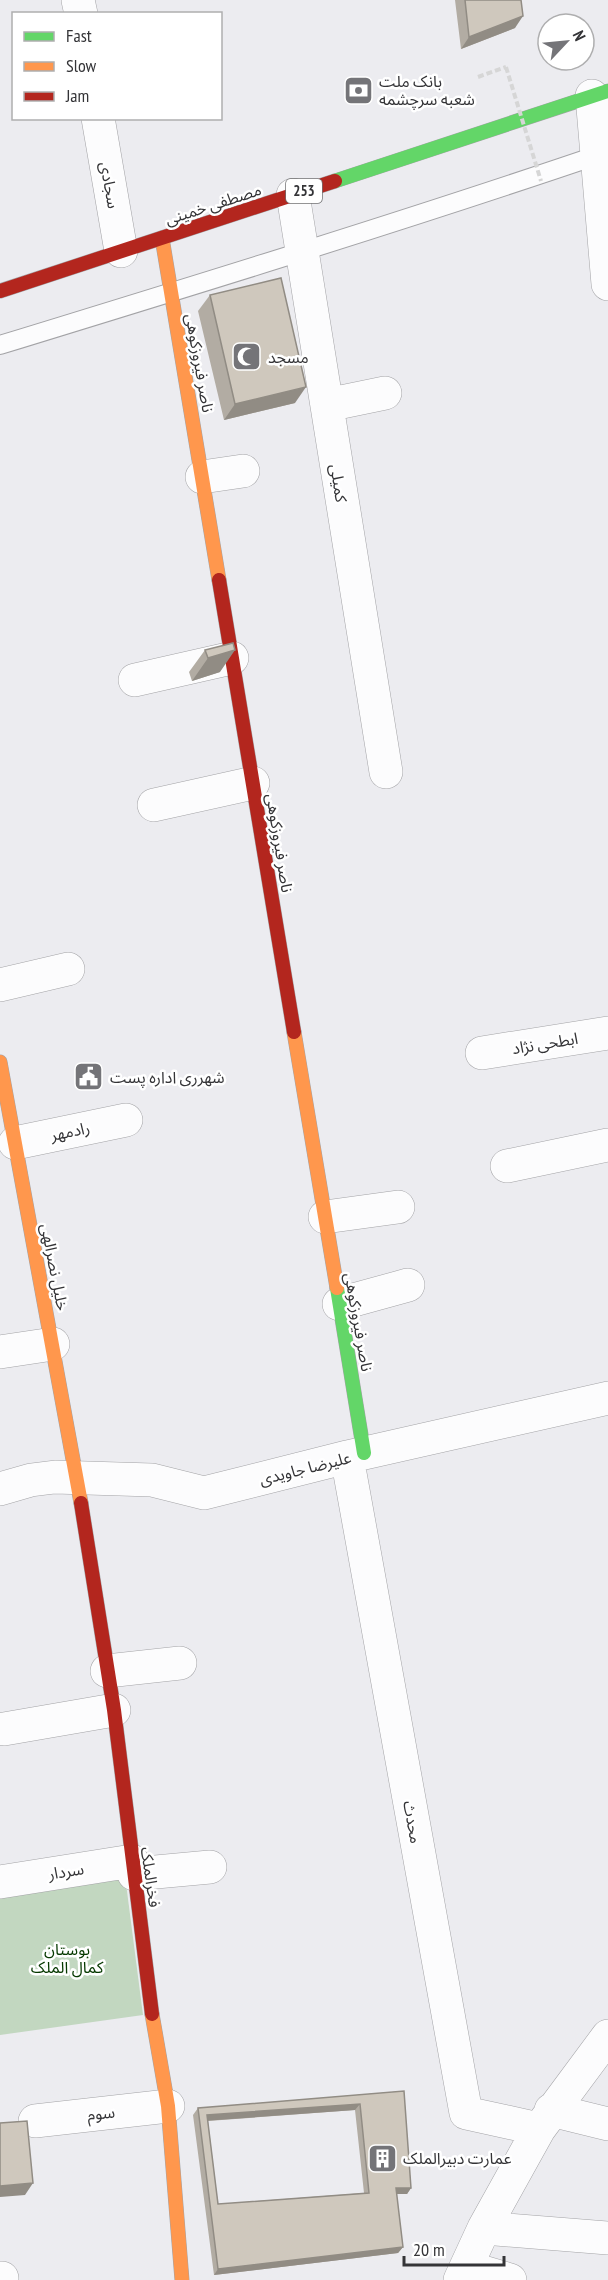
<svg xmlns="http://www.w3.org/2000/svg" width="608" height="2280" viewBox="0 0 608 2280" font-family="'PT Sans Narrow','Noto Sans Arabic',sans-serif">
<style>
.green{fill:#c2d7c0}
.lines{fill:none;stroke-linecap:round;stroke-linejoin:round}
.lane-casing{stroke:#a3a3a6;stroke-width:20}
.street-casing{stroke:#a3a3a6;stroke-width:34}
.fast-casing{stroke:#a3a3a6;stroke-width:15}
.slow-casing{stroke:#a3a3a6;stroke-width:15}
.jam-casing{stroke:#a3a3a6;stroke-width:15}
.path{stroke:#d6d6d6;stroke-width:4;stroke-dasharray:6 3;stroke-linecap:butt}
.lane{stroke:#fcfcfd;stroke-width:18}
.street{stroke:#fcfcfd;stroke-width:33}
.fast{stroke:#63d668;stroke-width:14}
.slow{stroke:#ff974d;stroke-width:14}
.jam{stroke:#b3261e;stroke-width:14}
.path-bridge{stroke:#d6d6d6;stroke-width:4;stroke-dasharray:6 3;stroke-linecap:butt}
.wall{fill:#b2aca3;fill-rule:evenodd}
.shaded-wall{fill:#918c84}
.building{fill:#cfc8bd;stroke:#918c84;stroke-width:1.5;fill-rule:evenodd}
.labels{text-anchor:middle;stroke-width:5;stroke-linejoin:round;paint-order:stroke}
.shield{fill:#fff;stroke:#717173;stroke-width:1.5}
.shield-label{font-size:15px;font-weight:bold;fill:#343437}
.poi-label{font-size:16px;fill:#343437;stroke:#fff;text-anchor:start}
.street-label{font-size:16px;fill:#343437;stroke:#fff}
.park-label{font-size:16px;fill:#063900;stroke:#fff}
</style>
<rect width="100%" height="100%" fill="#ececf0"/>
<path class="green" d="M 124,1868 L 143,2015 L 0,2035 L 0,1885 Z"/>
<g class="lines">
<defs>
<path id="lane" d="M 0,345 C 202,283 404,221 604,153"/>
<path id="street" d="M 78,0 L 81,14
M 592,96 L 608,284
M 98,118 L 121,251
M 293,195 L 386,772
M 327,405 L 385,393
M 202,477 L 243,471
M 135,680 L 232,658
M 154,805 L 253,783
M 0,985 L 68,969
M 482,1053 L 608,1033
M 15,1143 L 126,1120
M 507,1166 L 608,1145
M 325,1217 L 398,1207
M 339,1304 L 408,1285
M 0,1352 L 53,1344
M 347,1457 L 466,2113 L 539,2129
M 0,1489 L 31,1480 L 55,1477 L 152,1480 L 204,1493 L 347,1457 L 608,1398
M 107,1671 L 180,1663
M 4,1729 L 114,1710
M 134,1874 L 210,1867
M 0,1882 L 132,1861
M 551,2110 L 608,2124
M 35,2121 L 168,2106
M 484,2228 L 608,2238
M 466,2267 L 510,2280
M 2,2278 L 2,2280
M 460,2280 L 484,2228 L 539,2129 L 608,2036"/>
<path id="fast" d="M 335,181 L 608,91
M 337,1288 L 364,1453"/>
<path id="slow" d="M 162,238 L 219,580
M 294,1032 L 337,1288
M 0,1062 L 81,1503
M 152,2014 L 168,2106 L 182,2280"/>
<path id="jam" d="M 0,291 L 335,181
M 219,580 L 294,1032
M 81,1503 L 114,1710 L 152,2014"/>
</defs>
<use href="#lane" class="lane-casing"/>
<use href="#street" class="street-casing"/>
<use href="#fast" class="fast-casing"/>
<use href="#slow" class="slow-casing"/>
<use href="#jam" class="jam-casing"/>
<path class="path" d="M 478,77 L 506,67"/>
<use href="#lane" class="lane"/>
<use href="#street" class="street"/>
<use href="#fast" class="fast"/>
<use href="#slow" class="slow"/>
<use href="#jam" class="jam"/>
<path class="path-bridge" d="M 506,67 L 541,181"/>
</g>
<path class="wall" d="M 455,0 L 521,0 L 515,28 L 461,49 Z
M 210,295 L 295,403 L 224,420 L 198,311 Z
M 205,650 L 220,672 L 192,681 L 189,672 Z
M 404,2091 L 411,2188 L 407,2194 L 396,2194 L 403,2247 L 398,2253 L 214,2275 L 193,2115 L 198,2108 ZM 355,2110 L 364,2193 L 218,2204 L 208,2121 Z"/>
<path class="shaded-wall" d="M 523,16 L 515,28 L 461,49 L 469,37 Z
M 306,387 L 295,403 L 224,420 L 235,404 Z
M 235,650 L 220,672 L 192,681 L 208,658 Z
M 360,2104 L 355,2110 L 203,2121 L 207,2115 Z
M 33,2183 L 25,2195 L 0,2197 L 0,2186 Z
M 396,2188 L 411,2188 L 407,2194 L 391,2194 Z
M 403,2247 L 398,2253 L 214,2275 L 218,2269 Z"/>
<path class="building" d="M 465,0 L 521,0 L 523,16 L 469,37 Z
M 281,278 L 306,387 L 235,404 L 210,295 Z
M 233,643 L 235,650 L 208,658 L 205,650 Z
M 404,2091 L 411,2188 L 396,2188 L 403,2247 L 218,2269 L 198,2108 ZM 360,2104 L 369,2193 L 218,2204 L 207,2115 Z
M 27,2121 L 33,2183 L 0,2186 L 0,2123 Z"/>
<defs>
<symbol id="bank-square" viewBox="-11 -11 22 22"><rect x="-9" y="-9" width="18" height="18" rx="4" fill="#747478" stroke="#fff"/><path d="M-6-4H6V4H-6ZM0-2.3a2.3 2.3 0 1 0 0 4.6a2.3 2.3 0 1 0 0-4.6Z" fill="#fff"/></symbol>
<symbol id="mosque-square" viewBox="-11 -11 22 22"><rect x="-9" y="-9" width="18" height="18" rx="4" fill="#747478" stroke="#fff"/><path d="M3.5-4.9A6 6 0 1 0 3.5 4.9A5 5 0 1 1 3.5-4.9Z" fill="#fff"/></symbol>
<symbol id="civic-square" viewBox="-11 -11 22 22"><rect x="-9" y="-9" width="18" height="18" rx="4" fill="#747478" stroke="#fff"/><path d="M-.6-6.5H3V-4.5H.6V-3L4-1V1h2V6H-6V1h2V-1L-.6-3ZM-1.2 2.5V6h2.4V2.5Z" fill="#fff"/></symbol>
<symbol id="building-square" viewBox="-11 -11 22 22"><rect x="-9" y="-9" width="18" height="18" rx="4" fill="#747478" stroke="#fff"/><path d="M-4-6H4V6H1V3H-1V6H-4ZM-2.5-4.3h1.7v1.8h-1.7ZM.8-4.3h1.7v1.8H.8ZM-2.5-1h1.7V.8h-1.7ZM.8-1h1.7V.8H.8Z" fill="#fff"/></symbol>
</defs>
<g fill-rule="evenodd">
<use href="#bank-square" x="342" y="74" width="33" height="33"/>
<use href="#mosque-square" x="230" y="340" width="33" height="33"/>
<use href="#civic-square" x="72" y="1060" width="33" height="33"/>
<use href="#building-square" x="366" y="2142" width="33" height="33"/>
</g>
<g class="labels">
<rect class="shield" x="286" y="179" width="36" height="24" rx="4.5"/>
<g class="shield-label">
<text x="304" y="196">253</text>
</g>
<g class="poi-label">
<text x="379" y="87">بانک ملت<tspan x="379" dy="18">شعبه سرچشمه</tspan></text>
<text x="268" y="363">مسجد</text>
<text x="110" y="1083">شهرری اداره پست</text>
<text x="403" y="2164">عمارت دبیرالملک</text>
</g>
<g class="street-label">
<text transform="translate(110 185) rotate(80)" y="6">سجادی</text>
<text transform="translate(213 204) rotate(-18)" y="6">مصطفی خمینی</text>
<text transform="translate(200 363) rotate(80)" y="6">ناصر فیروزکوهی</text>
<text transform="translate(339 483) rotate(81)" y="6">کمیلی</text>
<text transform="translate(280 843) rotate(81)" y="6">ناصر فیروزکوهی</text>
<text transform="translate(545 1043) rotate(-9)" y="6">ابطحی نژاد</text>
<text transform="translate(70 1131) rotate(-12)" y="6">رادمهر</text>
<text transform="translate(55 1267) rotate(79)" y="6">خلیل نصرالهی</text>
<text transform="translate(359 1322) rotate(80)" y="6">ناصر فیروزکوهی</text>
<text transform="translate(305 1468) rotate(-14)" y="6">علیرضا جاویدی</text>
<text transform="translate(413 1822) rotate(80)" y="6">محدث</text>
<text transform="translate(66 1871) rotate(-9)" y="6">سردار</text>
<text transform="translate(151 1877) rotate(82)" y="6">فخرالملک</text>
<text transform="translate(101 2113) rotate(-6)" y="6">سوم</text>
</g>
<g class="park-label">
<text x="67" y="1955">بوستان<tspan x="67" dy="18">کمال الملک</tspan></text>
</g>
</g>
<rect x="12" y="12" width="210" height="108" fill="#ffffff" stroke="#aeaeaf" stroke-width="1.5"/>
<rect x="24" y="32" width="30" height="9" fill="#63d668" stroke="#aeaeaf" stroke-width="1.5"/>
<text x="66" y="42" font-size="18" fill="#343437">Fast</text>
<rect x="24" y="62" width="30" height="9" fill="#ff974d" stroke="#aeaeaf" stroke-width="1.5"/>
<text x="66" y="72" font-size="18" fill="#343437">Slow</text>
<rect x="24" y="92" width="30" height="9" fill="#b3261e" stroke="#aeaeaf" stroke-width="1.5"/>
<text x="66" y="102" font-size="18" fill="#343437">Jam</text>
<g transform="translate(566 42) rotate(64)"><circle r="28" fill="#ffffff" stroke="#aeaeaf" stroke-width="1.5"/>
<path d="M0-4.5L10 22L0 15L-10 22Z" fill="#747478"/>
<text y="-9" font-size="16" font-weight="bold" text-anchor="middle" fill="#343437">N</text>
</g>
<path d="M404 2256v9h100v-9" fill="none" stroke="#343437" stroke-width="3"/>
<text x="413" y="2256" font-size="18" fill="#343437" stroke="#ffffff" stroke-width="4.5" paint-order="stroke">20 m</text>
</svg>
